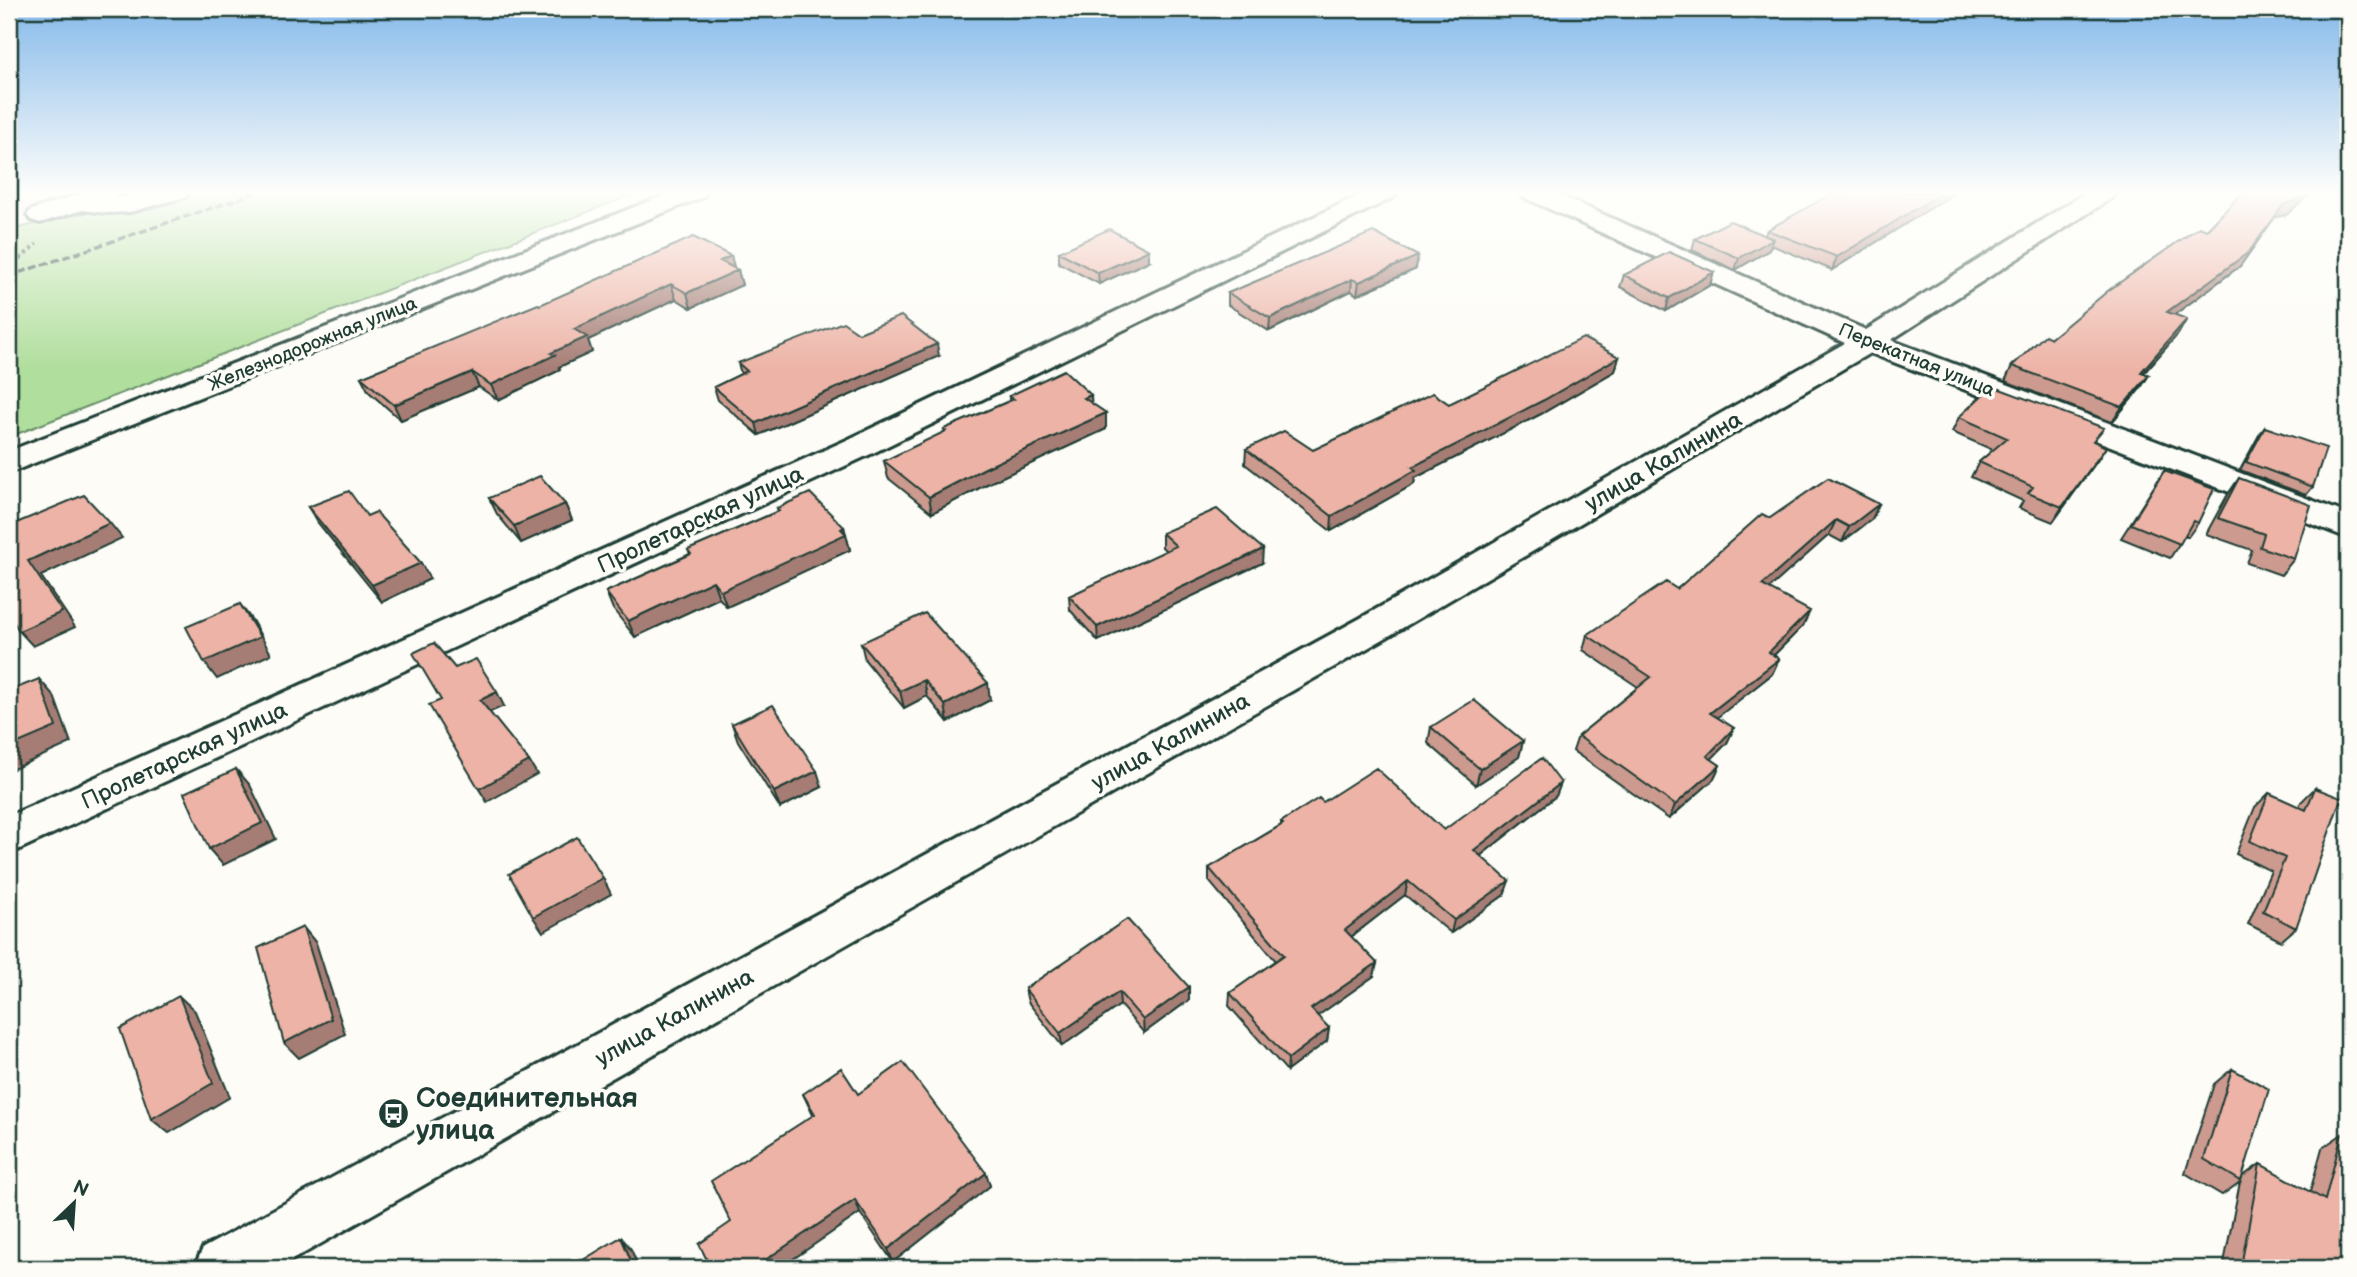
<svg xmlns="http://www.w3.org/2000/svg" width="2357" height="1277" viewBox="0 0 2357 1277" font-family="'Balsamiq Sans',sans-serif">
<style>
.built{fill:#f8e6df}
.green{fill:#b0de9c;stroke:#688e68;stroke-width:2}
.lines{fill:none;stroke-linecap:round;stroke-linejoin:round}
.minor-casing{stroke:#1f3d34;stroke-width:6}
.path{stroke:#1f3d34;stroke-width:3.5;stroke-dasharray:3.5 3.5;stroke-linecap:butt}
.minor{fill:#fdfcf7;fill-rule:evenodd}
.rail{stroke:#1f3d34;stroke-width:3.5;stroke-dasharray:8 3.5;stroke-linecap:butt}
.wall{fill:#cc9a8f;stroke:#1f3d34;stroke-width:2}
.shaded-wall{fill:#a67d74;stroke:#1f3d34;stroke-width:2}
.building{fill:#edb3a6;stroke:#1f3d34;stroke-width:2}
.labels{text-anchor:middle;stroke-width:7;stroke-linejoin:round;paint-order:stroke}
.far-street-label{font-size:19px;fill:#1f3d34;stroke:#fdfcf7}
.street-label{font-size:23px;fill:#1f3d34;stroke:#fdfcf7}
.near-poi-label{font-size:28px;font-weight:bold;fill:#1f3d34;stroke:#fdfcf7;text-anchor:start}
</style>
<rect width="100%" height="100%" fill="#fdfcf7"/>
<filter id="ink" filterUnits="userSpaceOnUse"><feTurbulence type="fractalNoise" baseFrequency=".0143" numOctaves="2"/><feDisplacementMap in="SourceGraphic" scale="14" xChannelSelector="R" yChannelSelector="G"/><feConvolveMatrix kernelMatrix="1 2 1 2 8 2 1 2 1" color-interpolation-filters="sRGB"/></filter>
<g filter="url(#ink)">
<path class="built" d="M 9,192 L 81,192 L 21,215 L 18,229 L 9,231 Z"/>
<path class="green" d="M 176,192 L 639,192 L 9,437 L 9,231 C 64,214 121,209 176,192 Z"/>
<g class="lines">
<defs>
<path id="minor" d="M 87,192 L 116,192 L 115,198 L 150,192 L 189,192 L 185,197 L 130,212 L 107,213 L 82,210 L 40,223 L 31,220 L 27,215 L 31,210 Z
M 673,192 L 707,192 L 703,197 L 9,473 L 9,451 Z
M 1366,192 L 1398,192 L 1394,197 L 873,453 L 9,854 L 9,816 L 849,439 Z
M 1519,192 L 1552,192 L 1866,330 L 2087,192 L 2116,192 L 2113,197 L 1891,340 L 2348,514 L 2348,538 L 1870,353 L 1387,637 L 278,1268 L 194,1268 L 203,1248 L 1359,619 L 1845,343 L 1523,197 Z"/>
</defs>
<use href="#minor" class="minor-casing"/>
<path class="path" d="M 9,268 L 37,244"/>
<use href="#minor" class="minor"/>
<path class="rail" d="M 9,276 L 259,192"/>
</g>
<path class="wall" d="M 1851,192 L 1956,192 L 1832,270 L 1771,245 L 1769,250 L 1735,270 L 1692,250 L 1695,239 L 1765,235 L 1767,230 Z
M 2243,192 L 2312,192 L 2286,215 L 2275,217 L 2240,266 L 2174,315 L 2179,333 L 2144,373 L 2149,375 L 2140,389 L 2112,422 L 2005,381 L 2012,366 L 2051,338 L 2207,230 Z
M 1059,252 L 1149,261 L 1099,284 L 1059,263 Z
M 731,256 L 734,269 L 738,270 L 742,285 L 691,308 L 676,299 L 588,340 L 592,352 L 559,367 L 560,370 L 498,400 L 479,387 L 401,420 L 369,392 L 361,377 L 540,305 Z
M 1416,269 L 1357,295 L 1351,291 L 1269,331 L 1228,305 L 1228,293 Z
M 1624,275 L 1710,285 L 1666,311 L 1620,287 Z
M 859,333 L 939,356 L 759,435 L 718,400 L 714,387 L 741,374 L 738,363 Z
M 1619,357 L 1615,371 L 1541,414 L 1415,478 L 1414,484 L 1331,531 L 1245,464 L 1246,449 L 1313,450 L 1449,404 Z
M 1091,395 L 1091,403 L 1106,413 L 1106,429 L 987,484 L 932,513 L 888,478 L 884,461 L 945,432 L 944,429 L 1009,401 L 1009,396 Z
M 1959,417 L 2095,442 L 2106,447 L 2097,461 L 2053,522 L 2019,508 L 2023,501 L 1971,477 L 1979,462 L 1993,450 L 1952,432 Z
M 2265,427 L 2313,487 L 2306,495 L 2240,470 L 2259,435 Z
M 2164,471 L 2198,523 L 2188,537 L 2185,535 L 2170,558 L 2121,538 Z
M 2239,478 L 2294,559 L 2281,575 L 2247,563 L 2252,550 L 2206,534 L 2228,494 Z
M 489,498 L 565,504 L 572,520 L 521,543 L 497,514 Z
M 1879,504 L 1872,519 L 1842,542 L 1829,535 L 1768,589 L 1803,626 L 1774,655 L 1779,659 L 1772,674 L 1717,717 L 1734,728 L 1727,743 L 1711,759 L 1720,765 L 1713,780 L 1669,819 L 1573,751 L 1578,736 L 1638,687 L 1583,650 L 1587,635 L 1677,589 L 1770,518 Z
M 308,507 L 367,516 L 430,579 L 382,602 L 318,523 Z
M 777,508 L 844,527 L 850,550 L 727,607 L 719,598 L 635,637 L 613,609 L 606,592 L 690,554 L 688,550 L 778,511 Z
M 1162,533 L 1262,563 L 1098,641 L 1070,610 L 1069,596 L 1166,551 L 1162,547 Z
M 861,643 L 990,700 L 948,722 L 927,696 L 904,708 L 865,660 Z
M 732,724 L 822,787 L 780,808 L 738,741 Z
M 1431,727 L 1523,741 L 1519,757 L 1476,785 L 1428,743 Z
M 1561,783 L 1556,796 L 1480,856 L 1504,895 L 1451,933 L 1405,895 L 1351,937 L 1377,963 L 1374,976 L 1317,1016 L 1329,1028 L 1327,1041 L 1287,1071 L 1229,1006 L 1230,993 L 1276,961 L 1209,881 L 1209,868 L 1281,825 L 1281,822 L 1323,802 L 1444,830 Z
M 2315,788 L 2296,928 L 2281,941 L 2248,924 L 2271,871 L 2236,854 L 2255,807 L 2269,793 L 2299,807 L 2301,802 Z
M 1127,919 L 1189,1000 L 1144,1033 L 1120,1005 L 1062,1046 L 1028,1002 L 1025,989 Z
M 2232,1069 L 2243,1176 L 2260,1164 L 2310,1192 L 2322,1148 L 2342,1134 L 2348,1268 L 2223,1268 L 2240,1182 L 2222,1195 L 2185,1173 L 2214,1084 Z
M 803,1094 L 858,1094 L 986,1173 L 990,1186 L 893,1262 L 860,1213 L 731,1222 L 813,1115 Z"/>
<path class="shaded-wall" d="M 1943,192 L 1956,192 L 1832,270 L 1837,257 Z
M 2306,192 L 2312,192 L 2286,215 L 2275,217 L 2240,266 L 2159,326 L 2167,312 L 2284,204 Z
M 1773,239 L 1769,250 L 1735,270 L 1739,258 Z
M 1149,250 L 1149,261 L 1099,284 L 1098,273 Z
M 731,256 L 735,270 L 720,261 Z
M 1418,256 L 1416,269 L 1357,295 L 1359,282 Z
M 738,270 L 742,285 L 691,308 L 687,293 Z
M 1714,272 L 1710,285 L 1666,311 L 1669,298 Z
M 1352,279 L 1351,291 L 1269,331 L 1270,318 Z
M 671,284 L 676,299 L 588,340 L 592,352 L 559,367 L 560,370 L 498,400 L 491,385 L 551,353 L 574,329 Z
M 2187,319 L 2179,333 L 2132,386 L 2141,372 Z
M 937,344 L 939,356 L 759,435 L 756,423 Z
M 1619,357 L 1615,371 L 1541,414 L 1415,478 L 1414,484 L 1331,531 L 1332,516 L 1412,467 Z
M 472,372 L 479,387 L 401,420 L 394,405 Z
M 2149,375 L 2140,389 L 2112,422 L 2122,407 Z
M 1091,395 L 1092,410 L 1084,398 Z
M 1106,413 L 1106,429 L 987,484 L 932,513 L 929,497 L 985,468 Z
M 2106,447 L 2097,461 L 2053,522 L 2062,507 Z
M 565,504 L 572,520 L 521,543 L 514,526 Z
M 1879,504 L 1872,519 L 1842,542 L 1849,527 Z
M 1836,520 L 1829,535 L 1755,601 L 1762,585 Z
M 110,523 L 122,538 L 41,576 L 75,627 L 33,646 L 19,631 L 28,561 Z
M 844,527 L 850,550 L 727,607 L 721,591 Z
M 1263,549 L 1262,563 L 1098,641 L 1097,627 Z
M 421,563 L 430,579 L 382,602 L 372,585 Z
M 713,581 L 719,598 L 635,637 L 628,621 Z
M 240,604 L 252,620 L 271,654 L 217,679 L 204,662 Z
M 1810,611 L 1803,626 L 1762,667 L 1769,652 Z
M 1779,659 L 1772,674 L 1704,728 L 1710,713 Z
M 39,679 L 54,696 L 71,743 L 9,771 L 9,747 Z
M 924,680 L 927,696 L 904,708 L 900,691 Z
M 988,683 L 990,700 L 948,722 L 945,705 Z
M 497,692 L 504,706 L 488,713 L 480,700 Z
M 1734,728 L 1727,743 L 1700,771 L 1707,756 Z
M 1523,741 L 1519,757 L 1476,785 L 1480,769 Z
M 529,761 L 537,774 L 487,802 L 479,789 Z
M 1720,765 L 1713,780 L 1669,819 L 1675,805 Z
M 236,769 L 250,785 L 276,839 L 223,865 L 209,849 Z
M 817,771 L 822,787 L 780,808 L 774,792 Z
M 1561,783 L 1556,796 L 1470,864 L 1474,850 Z
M 603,878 L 611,894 L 543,932 L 533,917 Z
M 1408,881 L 1405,895 L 1343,943 L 1345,930 Z
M 1509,881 L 1504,895 L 1451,933 L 1454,920 Z
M 303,927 L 316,943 L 345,1034 L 299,1058 L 284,1043 Z
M 1377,963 L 1374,976 L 1309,1022 L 1311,1009 Z
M 1189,987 L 1189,1000 L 1144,1033 L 1143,1020 Z
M 1119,992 L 1120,1005 L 1062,1046 L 1060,1033 Z
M 179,996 L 195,1011 L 230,1097 L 169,1133 L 151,1119 Z
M 1329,1028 L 1327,1041 L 1287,1071 L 1288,1059 Z
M 986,1173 L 990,1186 L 893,1262 L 888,1249 Z
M 855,1200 L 860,1213 L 780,1268 L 769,1268 L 765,1260 Z
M 621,1237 L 631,1249 L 639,1268 L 634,1268 Z"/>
<path class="building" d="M 1835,192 L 1844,195 L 1851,192 L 1943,192 L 1837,257 L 1767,230 Z
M 2243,192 L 2306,192 L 2295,201 L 2284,204 L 2249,252 L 2167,312 L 2187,319 L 2141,372 L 2149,375 L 2122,407 L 2012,366 L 2045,335 L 2051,338 L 2109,290 L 2199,227 L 2207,230 Z
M 1730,221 L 1773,239 L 1739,258 L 1695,239 Z
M 1109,229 L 1149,250 L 1098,273 L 1059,252 Z
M 1373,232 L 1418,256 L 1359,282 L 1352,279 L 1270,318 L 1228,293 Z
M 693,237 L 731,256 L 720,261 L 738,270 L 687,293 L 671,284 L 574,329 L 587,337 L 551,353 L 555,355 L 491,385 L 472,372 L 394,405 L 361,377 L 538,304 L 540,305 Z
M 1669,252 L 1714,272 L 1669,298 L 1624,275 Z
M 901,316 L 937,344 L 756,423 L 714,387 L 747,371 L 738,363 L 843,322 L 859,333 Z
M 1583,338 L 1619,357 L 1544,400 L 1412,467 L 1416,470 L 1332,516 L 1246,449 L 1284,431 L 1313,450 L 1433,393 L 1449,404 Z
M 1064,370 L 1091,395 L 1084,398 L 1106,413 L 985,468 L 929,497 L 884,461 L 946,431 L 944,429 L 1014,399 L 1009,396 Z
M 1992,386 L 2104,428 L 2093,441 L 2106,447 L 2062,507 L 2028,493 L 2033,487 L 1979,462 L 2007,438 L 1959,417 Z
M 2265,427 L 2326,448 L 2313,487 L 2246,462 Z
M 2164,471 L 2214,489 L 2198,523 L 2193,521 L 2180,544 L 2131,524 Z
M 540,476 L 565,504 L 514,526 L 489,498 Z
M 1828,478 L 1879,504 L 1849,527 L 1836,520 L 1762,585 L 1810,611 L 1769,652 L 1779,659 L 1710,713 L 1734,728 L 1707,756 L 1720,765 L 1675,805 L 1578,736 L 1651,677 L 1587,635 L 1666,582 L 1677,589 L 1762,514 L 1770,518 Z
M 2239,478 L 2311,505 L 2294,559 L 2260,547 L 2264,534 L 2218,518 Z
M 349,491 L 367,516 L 376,512 L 421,563 L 372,585 L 308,507 Z
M 810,493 L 844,527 L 841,529 L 846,534 L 721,591 L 713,581 L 628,621 L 606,592 L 691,554 L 688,550 L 779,511 L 777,508 Z
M 84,495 L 110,523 L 28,561 L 62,612 L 19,631 L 9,614 L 9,526 Z
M 1217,509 L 1263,549 L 1097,627 L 1069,596 L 1176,546 L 1162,533 Z
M 240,604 L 260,637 L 204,662 L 186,627 Z
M 925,613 L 988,683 L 945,705 L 924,680 L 900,691 L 861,643 Z
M 434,643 L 455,668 L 476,659 L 497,692 L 480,700 L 529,761 L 479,789 L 429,705 L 441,700 L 413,653 Z
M 39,679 L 56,727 L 9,747 L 9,691 Z
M 1474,700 L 1523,741 L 1480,769 L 1431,727 Z
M 773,705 L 817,771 L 774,792 L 732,724 Z
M 1542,758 L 1561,783 L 1474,850 L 1509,881 L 1454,920 L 1408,881 L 1345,930 L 1377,963 L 1311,1009 L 1329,1028 L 1288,1059 L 1230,993 L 1284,955 L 1209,868 L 1283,824 L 1281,822 L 1319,798 L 1323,802 L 1376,768 L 1444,830 Z
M 236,769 L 262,823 L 209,849 L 184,793 Z
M 2315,788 L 2341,798 L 2296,928 L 2263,911 L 2285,858 L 2250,841 L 2269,793 L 2306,810 Z
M 577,837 L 603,878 L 533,917 L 509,874 Z
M 1127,919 L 1189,987 L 1143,1020 L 1119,992 L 1060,1033 L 1025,989 Z
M 303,927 L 331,1019 L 284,1043 L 258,948 Z
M 179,996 L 213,1083 L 151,1119 L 120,1029 Z
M 903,1062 L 986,1173 L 888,1249 L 855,1200 L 765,1260 L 769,1268 L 711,1268 L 699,1244 L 731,1222 L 711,1181 L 815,1114 L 803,1094 L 841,1068 L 858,1094 Z
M 2232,1069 L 2269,1089 L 2241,1181 L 2204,1159 Z
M 2342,1134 L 2348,1138 L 2348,1268 L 2244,1268 L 2241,1266 L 2260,1164 L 2325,1200 Z
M 621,1237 L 634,1268 L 570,1268 Z"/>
</g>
<linearGradient id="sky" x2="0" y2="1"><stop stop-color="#85b9ea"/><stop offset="0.52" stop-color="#fefefb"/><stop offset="1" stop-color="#fefefb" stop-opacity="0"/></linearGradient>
<rect width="2357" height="370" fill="url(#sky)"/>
<defs>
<symbol id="bus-disc" viewBox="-11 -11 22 22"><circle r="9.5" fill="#1f3d34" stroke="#fdfcf7"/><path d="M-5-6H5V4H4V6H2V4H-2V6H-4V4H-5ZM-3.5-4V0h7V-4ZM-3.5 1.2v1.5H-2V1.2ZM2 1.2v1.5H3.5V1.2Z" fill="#fff"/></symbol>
</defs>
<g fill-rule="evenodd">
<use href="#bus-disc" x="376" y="1096" width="35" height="35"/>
</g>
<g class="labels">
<g class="far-street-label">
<text transform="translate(312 343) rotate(-22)" y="7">Железнодорожная улица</text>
<text transform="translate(1917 359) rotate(22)" y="7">Перекатная улица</text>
</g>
<g class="street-label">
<text transform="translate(1663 461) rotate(-30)" y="8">улица Калинина</text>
<text transform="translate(700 519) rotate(-25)" y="8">Пролетарская улица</text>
<text transform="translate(1170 741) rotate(-29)" y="8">улица Калинина</text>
<text transform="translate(184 755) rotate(-25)" y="8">Пролетарская улица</text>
<text transform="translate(674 1017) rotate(-29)" y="8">улица Калинина</text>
</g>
<g class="near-poi-label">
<text x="416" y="1107">Соединительная<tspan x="416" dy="32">улица</tspan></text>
</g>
</g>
<rect width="2357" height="1277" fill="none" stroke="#fdfcf7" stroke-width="35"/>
<rect x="18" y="18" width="2322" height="1242" fill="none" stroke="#1f3d34" stroke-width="2.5" filter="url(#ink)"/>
<g transform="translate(74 1203) rotate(25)" stroke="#fdfcf7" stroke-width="5" paint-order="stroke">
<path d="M0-5L12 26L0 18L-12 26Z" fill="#1f3d34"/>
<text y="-10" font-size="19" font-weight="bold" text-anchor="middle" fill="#1f3d34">N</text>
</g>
</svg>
